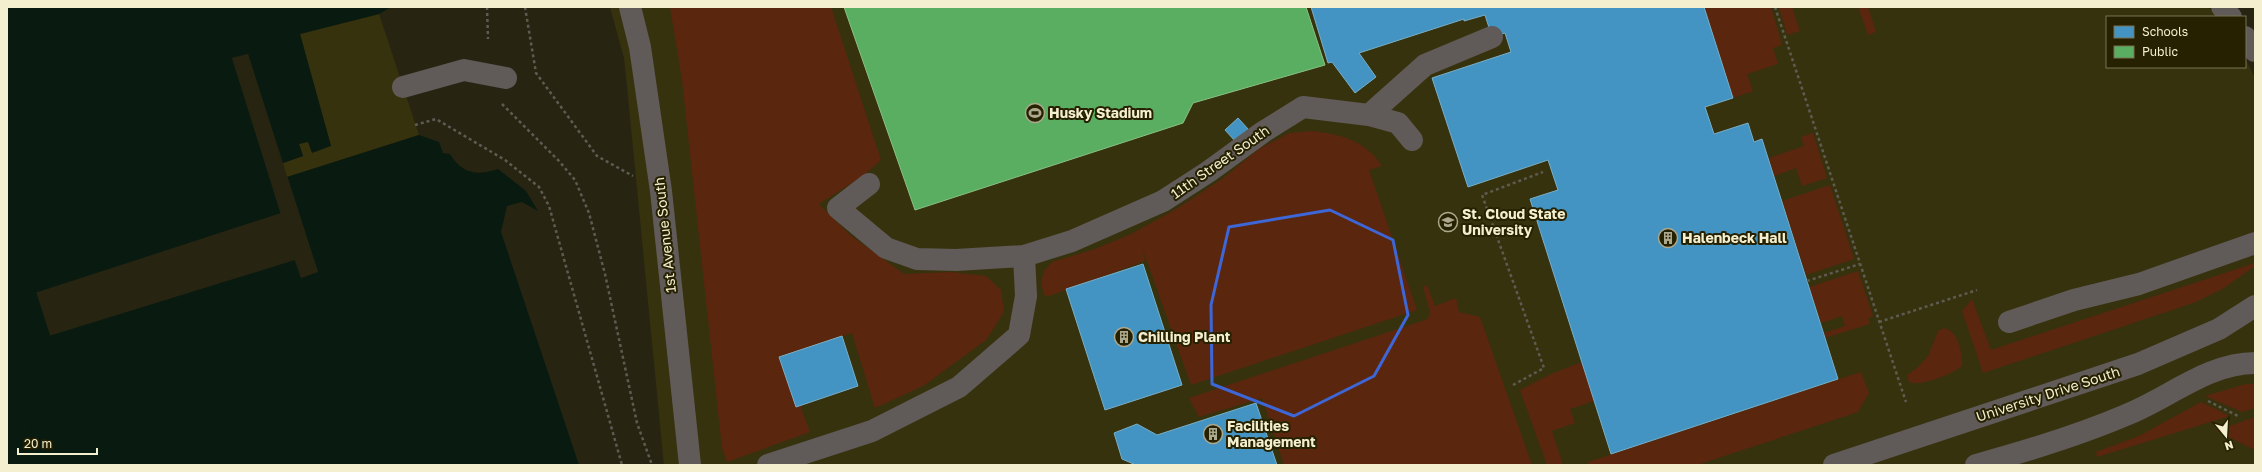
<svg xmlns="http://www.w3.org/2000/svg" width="2262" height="472" viewBox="0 0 2262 472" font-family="'Golos Text',sans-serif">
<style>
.built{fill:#37320e}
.green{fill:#5a260e}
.water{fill:#091a10}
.pier{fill:#272512}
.schools{fill:#4393c3;stroke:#78afc7}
.public{fill:#5aae61;stroke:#88c282}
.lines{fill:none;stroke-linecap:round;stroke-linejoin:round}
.river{stroke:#091a10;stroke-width:47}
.path{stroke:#5e5b53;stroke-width:2.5;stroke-dasharray:3 3;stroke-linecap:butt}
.minor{stroke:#605a58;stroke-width:22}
.marked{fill:none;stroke:#3d66d7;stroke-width:3;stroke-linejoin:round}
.labels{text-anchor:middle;stroke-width:4;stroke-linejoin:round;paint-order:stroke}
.poi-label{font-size:14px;font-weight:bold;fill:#f4efcf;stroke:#262100;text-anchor:start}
.street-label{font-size:14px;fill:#f4efcf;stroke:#262100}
</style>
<rect width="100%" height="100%" fill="#272512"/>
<path class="built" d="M 610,7 L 2209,7 L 2217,17 L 2107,17 L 2107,67 L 2245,67 L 2245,58 L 2255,78 L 2255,465 L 664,465 L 627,86 L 624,58 Z
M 379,14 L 419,135 L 287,177 L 283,163 L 303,156 L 299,144 L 308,141 L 331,146 L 300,34 Z"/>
<path class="green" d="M 670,7 L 831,7 L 881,160 L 863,176 L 819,204 L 850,235 L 904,274 L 952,272 L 986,276 L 1001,290 L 1004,312 L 986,340 L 923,386 L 875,408 L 852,333 L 782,356 L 810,432 L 727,462 L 722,448 L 682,80 Z
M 1704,7 L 1771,7 L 1782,45 L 1773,48 L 1778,64 L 1747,74 L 1753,91 L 1733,98 Z
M 1779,7 L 1792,7 L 1800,31 L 1787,35 Z
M 1858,7 L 1868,7 L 1876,32 L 1868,35 Z
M 1311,131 C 1340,134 1365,140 1382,166 L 1369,170 L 1417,310 L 1191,385 L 1143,250 L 1145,261 L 1049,296 L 1044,295 L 1041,283 L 1044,271 L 1052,262 L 1095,249 L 1131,234 L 1178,208 L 1222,179 L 1259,149 L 1289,133 Z
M 1813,133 L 1827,178 L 1802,186 L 1796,168 L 1774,176 L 1769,158 L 1804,146 L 1801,137 Z
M 1830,185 L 1854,259 L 1806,275 L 1782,201 Z
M 2255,263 L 2255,266 L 2224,288 L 2196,302 L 1983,373 L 1962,311 L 1972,299 L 1991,350 Z
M 1858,271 L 1873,316 L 1868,318 L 1870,324 L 1825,338 L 1824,333 L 1845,326 L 1842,316 L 1821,323 L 1809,287 Z
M 1427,285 L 1435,306 L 1456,298 L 1459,312 L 1480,317 L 1532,465 L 1284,465 L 1262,398 L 1199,417 L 1189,398 L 1428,319 L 1430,312 L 1423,287 Z
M 1944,328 C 1958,331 1963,353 1962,366 C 1953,374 1920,387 1909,382 L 1907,375 L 1917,368 L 1928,356 L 1938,331 Z
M 1582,362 L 1599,415 L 1594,401 L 1570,409 L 1575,423 L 1552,431 L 1563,465 L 1547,465 L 1520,390 L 1551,374 Z
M 1861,372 L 1869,393 L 1858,412 L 1697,465 L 1589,465 L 1588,462 Z
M 2246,384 L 2255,384 L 2255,408 L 2242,412 L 2205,396 Z
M 2201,402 L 2230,416 L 2097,457 L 2096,452 L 2139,436 Z
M 2255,417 L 2255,450 L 2216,431 Z"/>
<path class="water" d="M 7,7 L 391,7 L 379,14 L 300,34 L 331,146 L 312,153 L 308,142 L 299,144 L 303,156 L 283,163 L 248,54 L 232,58 L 281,213 L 7,302 Z
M 419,135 L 439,142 L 443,153 L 450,154 C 462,174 477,176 498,169 L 526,191 L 538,211 L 522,202 L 507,206 L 501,232 L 579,465 L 7,465 L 7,349 L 295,260 L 301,278 L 318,272 L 287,177 Z"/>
<path class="pier" d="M 248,54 L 283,165 L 281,163 L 246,56 L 234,59 L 283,213 L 281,215 L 232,58 Z
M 287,175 L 318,272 L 301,278 L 294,258 L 296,259 L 302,275 L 315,271 L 285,178 Z"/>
<path class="schools" d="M 1311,7 L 1704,7 L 1733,98 L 1705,107 L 1714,134 L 1748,123 L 1754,142 L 1762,139 L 1838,379 L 1611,454 L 1530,199 L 1558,190 L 1548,160 L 1468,187 L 1432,78 L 1511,52 L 1505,33 L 1492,37 L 1485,15 L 1464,21 L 1464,19 L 1359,53 L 1376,77 L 1355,93 L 1332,62 L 1328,63 Z
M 1238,118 L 1249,130 L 1236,142 L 1225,130 Z
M 1143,264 L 1182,385 L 1105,410 L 1066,289 Z
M 842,336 L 858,386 L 796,407 L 779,357 Z
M 1256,403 L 1277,465 L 1136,465 L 1122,459 L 1114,433 L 1137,424 L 1157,435 Z"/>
<path class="public" d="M 844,7 L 1306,7 L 1325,65 L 1193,103 L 1183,123 L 915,210 Z"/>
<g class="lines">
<path class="river" d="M 7,284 L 14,300 L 67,465"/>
<path class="path" d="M 487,7 L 488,39
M 525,7 L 536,73 L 597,156 L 633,176
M 1775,7 L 1906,402
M 502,104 L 559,161 L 575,180 L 589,213 L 605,274 L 637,423 L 652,465
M 415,125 L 436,119 L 505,160 L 539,187 L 549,206 L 622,465
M 1807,281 L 1860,264
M 1879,322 L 1977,290
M 1513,385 L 1544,368 L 1482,195 L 1543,172
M 2208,401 L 2240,417"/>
<path class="minor" d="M 630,7 L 640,47 L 661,191 L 690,465
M 2222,7 L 2231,17
M 2245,37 L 2255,51
M 403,87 L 464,70 L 506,78
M 1369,115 L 1425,65 L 1492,37
M 869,184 L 838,208 L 886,248 L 917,259 L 956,260 L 1024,256 L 1072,241 L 1163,201 L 1208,172 L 1263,132 L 1303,107 L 1369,115 L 1398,123 L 1412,140
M 2009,322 L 2074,300 L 2139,284 L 2255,243
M 768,465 L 872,431 L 959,387 L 1019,335 L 1026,296 L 1024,256
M 1834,465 L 2138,364 L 2219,329 L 2255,306
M 1976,465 C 2027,451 2077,436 2126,415 C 2169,398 2208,363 2255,363"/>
</g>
<path class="marked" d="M 1330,210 L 1393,240 L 1408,315 L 1374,376 L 1294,416 L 1212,384 L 1211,305 L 1229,227 Z"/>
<defs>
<symbol id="stadium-ring" viewBox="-11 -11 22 22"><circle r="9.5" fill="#262100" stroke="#aca88d" stroke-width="1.5"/><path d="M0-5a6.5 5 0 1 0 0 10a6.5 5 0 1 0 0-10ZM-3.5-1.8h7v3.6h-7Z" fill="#aca88d"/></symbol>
<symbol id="university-ring" viewBox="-11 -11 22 22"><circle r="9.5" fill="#262100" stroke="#aca88d" stroke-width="1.5"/><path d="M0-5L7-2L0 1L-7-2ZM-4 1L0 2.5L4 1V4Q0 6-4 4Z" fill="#aca88d"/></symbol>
<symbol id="building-ring" viewBox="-11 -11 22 22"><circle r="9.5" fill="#262100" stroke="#aca88d" stroke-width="1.5"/><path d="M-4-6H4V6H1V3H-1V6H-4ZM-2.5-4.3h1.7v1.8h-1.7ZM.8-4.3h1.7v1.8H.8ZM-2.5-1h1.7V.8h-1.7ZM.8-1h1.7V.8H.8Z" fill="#aca88d"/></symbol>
</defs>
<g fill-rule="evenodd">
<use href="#stadium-ring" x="1024" y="102" width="22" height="22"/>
<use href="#university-ring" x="1437" y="211" width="22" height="22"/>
<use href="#building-ring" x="1657" y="227" width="22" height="22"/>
<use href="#building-ring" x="1113" y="326" width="22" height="22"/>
<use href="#building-ring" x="1202" y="423" width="22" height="22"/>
</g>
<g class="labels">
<g class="poi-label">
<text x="1049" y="118">Husky Stadium</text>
<text x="1462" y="219">St. Cloud State<tspan x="1462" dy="16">University</tspan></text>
<text x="1682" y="243">Halenbeck Hall</text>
<text x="1138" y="342">Chilling Plant</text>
<text x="1227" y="431">Facilities<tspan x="1227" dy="16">Management</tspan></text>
</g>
<g class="street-label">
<text transform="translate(1220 162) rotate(-35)" y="5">11th Street South</text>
<text transform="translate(665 235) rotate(-96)" y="5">1st Avenue South</text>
<text transform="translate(2048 394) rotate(-18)" y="5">University Drive South</text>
</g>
</g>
<rect width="2262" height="472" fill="none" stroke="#f4efcf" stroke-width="16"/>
<rect x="2106" y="16" width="140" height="52" fill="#262100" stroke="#787353"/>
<rect x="2114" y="26" width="20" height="12" fill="#4393c3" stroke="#787353"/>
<text x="2142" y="36" font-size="12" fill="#f4efcf">Schools</text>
<rect x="2114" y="46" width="20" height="12" fill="#5aae61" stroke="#787353"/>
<text x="2142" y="56" font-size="12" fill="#f4efcf">Public</text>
<g transform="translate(2226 436) rotate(162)" stroke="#262100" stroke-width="3" paint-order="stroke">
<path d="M0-3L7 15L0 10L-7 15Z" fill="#f4efcf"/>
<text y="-6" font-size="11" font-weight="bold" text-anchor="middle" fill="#f4efcf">N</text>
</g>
<path d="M18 448v6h79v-6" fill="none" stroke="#f4efcf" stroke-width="2"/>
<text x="24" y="448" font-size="12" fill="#f4efcf" stroke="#262100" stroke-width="3" paint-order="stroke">20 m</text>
</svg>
